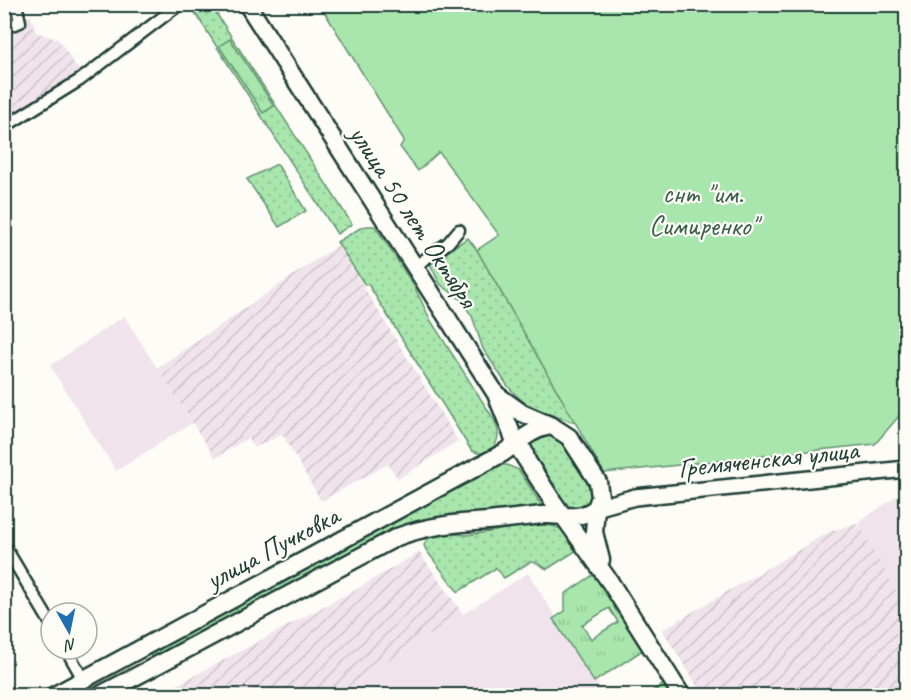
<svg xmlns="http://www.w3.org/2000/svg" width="911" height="700" viewBox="0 0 911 700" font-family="Caveat,sans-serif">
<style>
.built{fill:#f0e3ec}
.industrial{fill:url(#industrial-furrows)}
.grass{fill:url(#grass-dots);stroke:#649270;stroke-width:1.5}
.park{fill:url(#park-tufts);stroke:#649270;stroke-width:1.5;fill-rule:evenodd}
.garden{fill:#a8e6ad;stroke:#649270;stroke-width:1.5}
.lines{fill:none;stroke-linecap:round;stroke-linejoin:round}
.minor-casing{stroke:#1f3d34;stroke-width:15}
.secondary-casing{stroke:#1f3d34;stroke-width:20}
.primary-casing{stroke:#1f3d34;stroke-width:21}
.minor{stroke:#fdfcf7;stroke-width:10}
.secondary{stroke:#fdfcf7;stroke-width:15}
.primary{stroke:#fdfcf7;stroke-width:16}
.labels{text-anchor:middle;stroke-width:4.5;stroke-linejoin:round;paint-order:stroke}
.park-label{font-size:28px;fill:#3a5f4c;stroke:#fdfcf7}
.street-label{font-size:28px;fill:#1f3d34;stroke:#fdfcf7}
</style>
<defs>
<pattern id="industrial-furrows" width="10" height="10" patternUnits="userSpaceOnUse" patternTransform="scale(1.5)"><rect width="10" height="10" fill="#f0e3ec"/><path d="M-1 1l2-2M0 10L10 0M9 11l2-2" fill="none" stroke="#cdc4cb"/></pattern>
<pattern id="grass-dots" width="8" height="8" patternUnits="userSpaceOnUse" patternTransform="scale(1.5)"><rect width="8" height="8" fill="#a8e6ad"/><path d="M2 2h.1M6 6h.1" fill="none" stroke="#90c695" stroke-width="1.8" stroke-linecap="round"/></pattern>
<pattern id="park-tufts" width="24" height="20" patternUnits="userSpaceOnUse" patternTransform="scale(1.5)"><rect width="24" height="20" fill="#a8e6ad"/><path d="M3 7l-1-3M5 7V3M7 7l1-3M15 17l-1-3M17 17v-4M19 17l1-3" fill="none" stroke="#90c695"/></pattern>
</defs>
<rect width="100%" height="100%" fill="#fdfcf7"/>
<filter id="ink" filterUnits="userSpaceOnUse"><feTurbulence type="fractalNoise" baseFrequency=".0167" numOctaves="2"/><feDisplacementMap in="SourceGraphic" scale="12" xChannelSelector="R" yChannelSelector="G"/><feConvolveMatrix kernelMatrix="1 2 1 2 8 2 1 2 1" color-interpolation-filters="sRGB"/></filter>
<g filter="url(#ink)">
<path class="built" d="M 124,316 L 192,423 L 116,471 L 50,366 Z
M 897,496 L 906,511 L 906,609 L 861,534 L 862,530 L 859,522 Z
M 528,573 L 605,695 L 355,696 L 349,686 Z"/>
<path class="industrial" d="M 31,16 L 36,32 L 59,40 L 81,74 L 4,122 L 4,27 Z
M 338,245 L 458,441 L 398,479 L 388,464 L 321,501 L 282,434 L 254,448 L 248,438 L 215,458 L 157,368 Z
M 857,523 L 862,530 L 906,609 L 906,695 L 703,695 L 662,630 L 829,532 Z
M 419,552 L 463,614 L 349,686 L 355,695 L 158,695 L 362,586 Z"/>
<path class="grass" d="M 190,5 L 211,5 L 352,224 L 337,234 Z
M 277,164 L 306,211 L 279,227 L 247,179 Z
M 367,226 L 375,226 L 414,286 L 431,321 L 495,421 C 497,426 499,431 498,436 C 496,451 482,457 471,450 L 368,284 L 365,285 L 337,242 L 362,227 Z
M 468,238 L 477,250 L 576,423 L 551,415 L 525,403 L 515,394 L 507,385 L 483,349 L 472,316 L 460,299 L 440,284 L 429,262 Z
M 552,434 L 563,439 L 591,485 C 592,490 593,496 591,501 C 585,512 569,510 562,504 L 530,450 C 532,438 541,436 552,434 Z
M 499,465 L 507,465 L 519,470 L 542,506 L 543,510 L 436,522 L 153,658 L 151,657 L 149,651 L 492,467 Z
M 534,524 C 547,524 561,526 571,536 C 574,539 577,545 579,549 L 547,569 L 537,563 L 530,562 L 504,578 L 496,568 L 458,592 L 426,550 L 424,545 L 429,536 L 444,533 L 466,535 L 483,533 Z"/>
<path class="park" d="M 230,39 L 274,106 L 263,113 L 219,46 Z
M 596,573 L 643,650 L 594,682 L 553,619 L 565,611 L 565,594 ZM 609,608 L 618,622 L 591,639 L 582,625 Z
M 665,683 L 673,696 L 645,696 Z"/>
<path class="garden" d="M 320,5 L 906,5 L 906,408 L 875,444 L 604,473 L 477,250 L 499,235 L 439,152 L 418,171 L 400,147 L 404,140 Z"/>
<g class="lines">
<defs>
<path id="minor" d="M 4,28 L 20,22 L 16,4
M 4,127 L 80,80 L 180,4
M 414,267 L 448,243 L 459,230
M 4,545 L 51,624
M 66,649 L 83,679"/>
<path id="secondary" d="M 596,508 L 635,497 L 906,469"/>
<path id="primary" d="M 247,4 L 496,394 L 516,444 L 527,461
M 497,395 L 522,413 L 552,426 L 569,437 L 598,482 L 600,497 L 596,508 L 594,532 L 601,560
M 524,451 L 527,461 L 554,503 L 610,582 L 682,696
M 53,696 L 503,453 C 519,442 532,428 552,426
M 98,696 L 148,670 L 397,537 C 426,526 457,523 488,521 C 506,519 524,517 543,515 C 565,514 576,522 596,508"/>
</defs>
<use href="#minor" class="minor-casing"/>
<use href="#secondary" class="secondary-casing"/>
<use href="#primary" class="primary-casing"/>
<use href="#minor" class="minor"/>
<use href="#secondary" class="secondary"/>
<use href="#primary" class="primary"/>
</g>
</g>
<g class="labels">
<g class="park-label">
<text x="703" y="203">снт "им.<tspan x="703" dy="32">Симиренко"</tspan></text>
</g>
<g class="street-label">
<text transform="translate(414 216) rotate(57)" y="10">улица 50 лет Октября</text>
<text transform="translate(768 458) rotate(-6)" y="10">Гремяченская улица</text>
<text transform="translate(272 547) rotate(-28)" y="10">улица Пучковка</text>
</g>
</g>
<rect width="911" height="700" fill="none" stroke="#fdfcf7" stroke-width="24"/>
<rect x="12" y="12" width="887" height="676" fill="none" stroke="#1f3d34" stroke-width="2" filter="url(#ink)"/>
<g transform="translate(69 631) rotate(171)"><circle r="28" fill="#fdfcf7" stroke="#a4b0a9" stroke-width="1.5"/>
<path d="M0-4.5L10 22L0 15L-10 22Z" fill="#1f6fb2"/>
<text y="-9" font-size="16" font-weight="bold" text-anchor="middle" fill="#1f3d34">N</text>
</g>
</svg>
